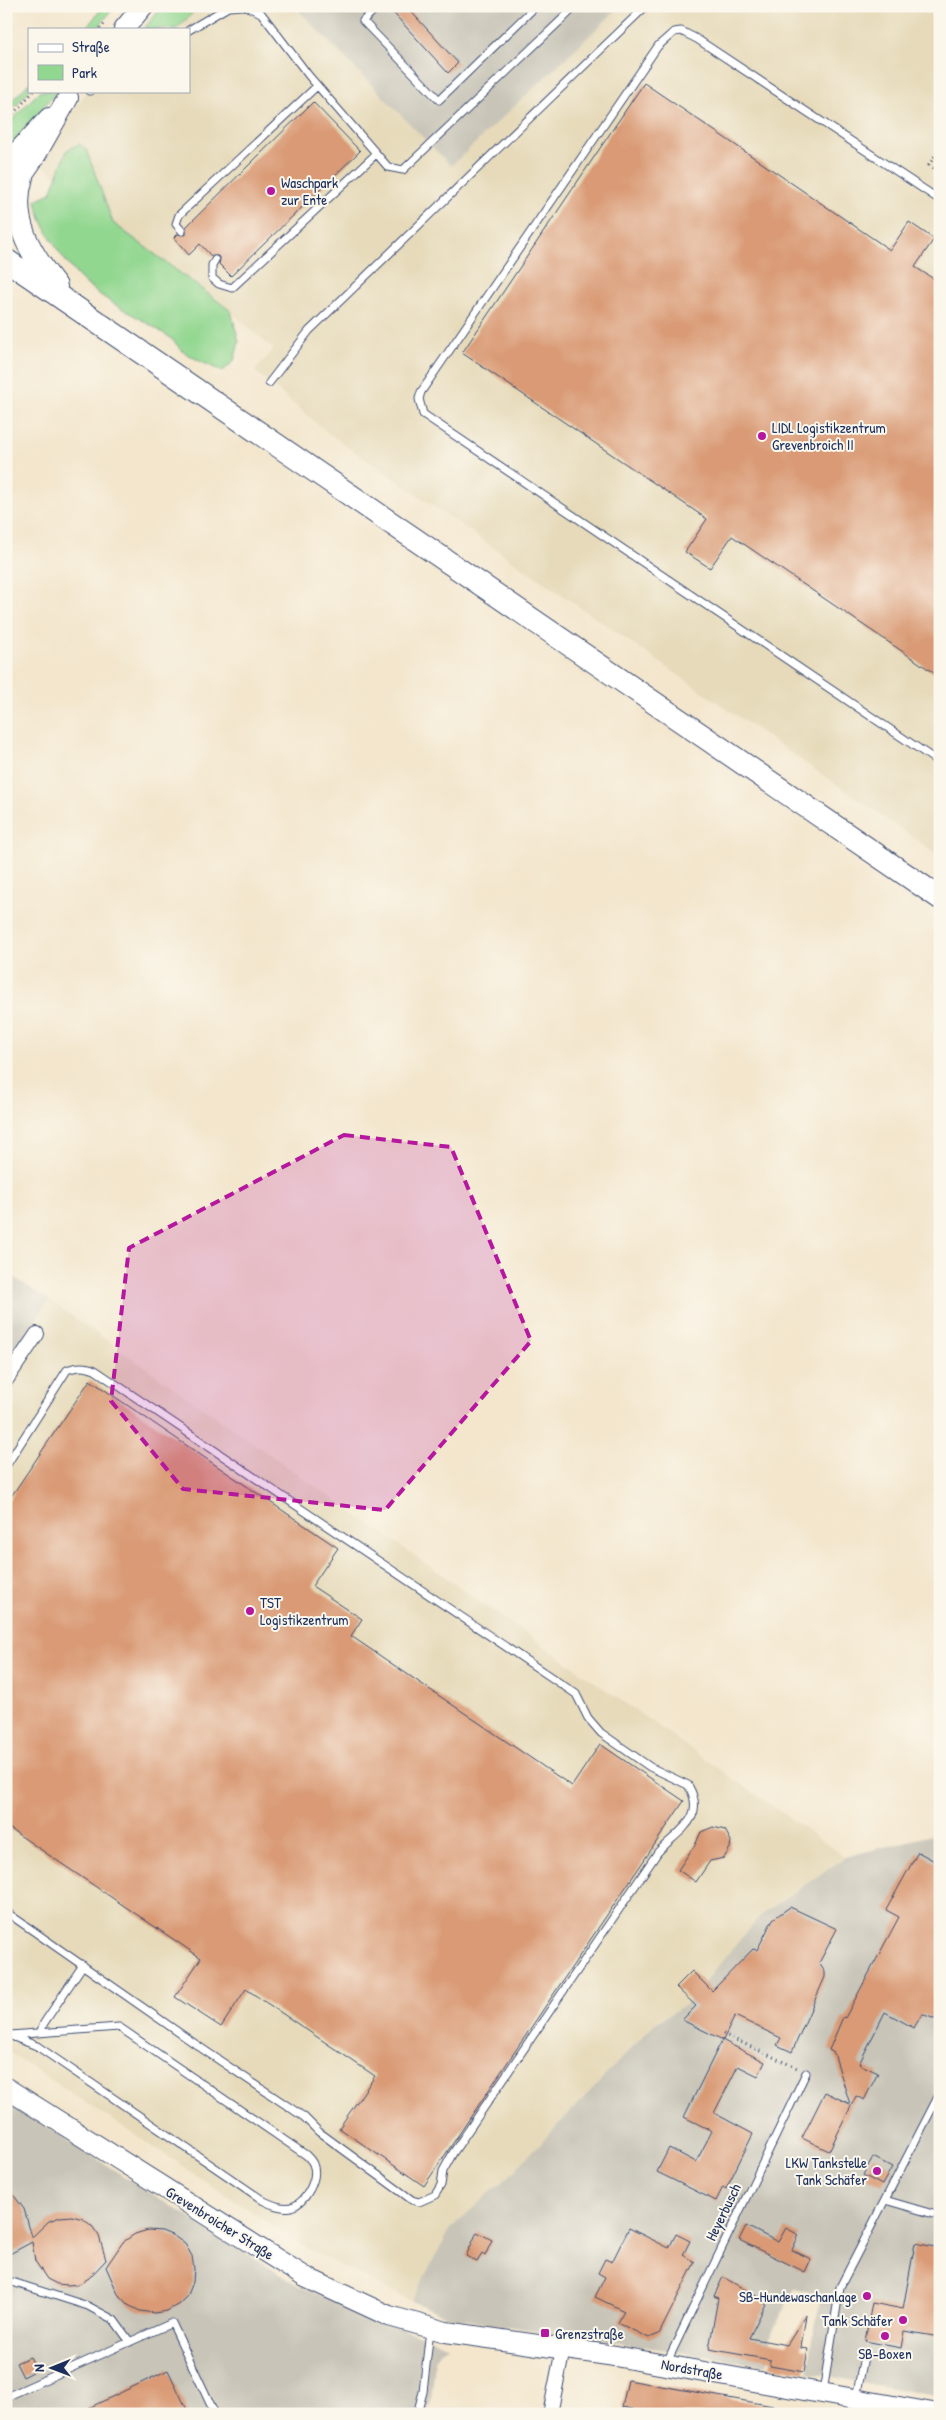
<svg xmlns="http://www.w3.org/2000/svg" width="946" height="2420" viewBox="0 0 946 2420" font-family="'Patrick Hand',sans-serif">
<rect width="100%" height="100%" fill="#fbf7ec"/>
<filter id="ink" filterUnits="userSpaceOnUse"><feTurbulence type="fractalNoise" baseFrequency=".02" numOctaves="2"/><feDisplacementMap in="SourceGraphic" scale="10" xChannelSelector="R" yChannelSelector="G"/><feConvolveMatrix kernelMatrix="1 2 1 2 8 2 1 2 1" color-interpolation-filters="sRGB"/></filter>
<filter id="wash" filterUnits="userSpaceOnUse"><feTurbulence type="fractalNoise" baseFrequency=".0096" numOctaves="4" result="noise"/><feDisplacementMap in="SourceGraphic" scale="20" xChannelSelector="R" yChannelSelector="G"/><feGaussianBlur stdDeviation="1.12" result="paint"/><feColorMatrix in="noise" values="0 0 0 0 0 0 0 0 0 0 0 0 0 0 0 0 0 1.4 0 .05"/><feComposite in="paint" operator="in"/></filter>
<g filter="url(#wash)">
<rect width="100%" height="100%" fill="#f3e6cd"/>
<!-- built -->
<path fill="#e6daba" d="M 159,6 L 294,6 L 451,166 L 621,6 L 940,6 L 940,856 L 328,433 L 255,371 L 274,349 L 211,295 L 113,223 L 42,165 L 73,112 L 87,91 L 189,91 L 189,29 L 140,29 Z
M 49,1300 L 845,1857 L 760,1916 L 686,2004 L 655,2022 L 513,2172 L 451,2228 L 411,2301 L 315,2253 L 6,2050 L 6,1364 Z"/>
<!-- industrial -->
<path fill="#c8c4b8" d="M 294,6 L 621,6 L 451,166 Z
M 6,1272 L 49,1300 L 6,1364 Z
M 940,1833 L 940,2397 L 807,2372 L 821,2295 L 795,2289 L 772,2332 L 766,2365 L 452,2318 L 411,2301 L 451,2228 L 513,2172 L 655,2023 L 686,2004 L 760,1916 L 845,1857 Z
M 6,2102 L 302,2288 L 449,2346 L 441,2351 L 435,2361 L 431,2403 L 426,2414 L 6,2414 Z"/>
<!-- green -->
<path fill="#92d790" stroke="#568377" d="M 104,6 L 115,6 L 97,29 L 85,29 Z
M 163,6 L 199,6 L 177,29 L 144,29 Z
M 29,83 L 29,91 L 6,116 L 6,107 Z
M 40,91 L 57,91 L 6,150 L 6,126 Z
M 79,144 L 86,149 L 113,223 L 231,311 L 239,342 L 234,361 L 223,371 C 215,369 189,356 183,351 C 178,347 175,341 169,337 C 144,319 109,304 86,284 C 66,266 39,225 36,200 L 51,193 L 67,150 Z"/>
<g id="blocks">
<!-- building -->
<path fill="#d99a75" d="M 387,6 L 406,6 L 458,63 L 448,73 Z
M 644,83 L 890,250 L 909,222 L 934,239 L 915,267 L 940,283 L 940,677 L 732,536 L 710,568 L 685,552 L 707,519 L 462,353 Z
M 313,102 L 360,151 L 231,276 L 219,264 L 220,260 L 218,256 L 211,256 L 200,244 L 189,255 L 174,238 L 178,234 L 186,235 L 186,227 Z
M 90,1380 L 338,1548 L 312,1586 L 362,1619 L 351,1636 L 572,1786 L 600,1744 L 684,1801 L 424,2186 L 339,2128 L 375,2076 L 246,1989 L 221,2027 L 175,1997 L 201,1958 L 6,1826 L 6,1504 Z
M 713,1827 L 725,1830 L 731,1841 L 730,1848 L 724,1858 L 710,1861 L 696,1882 L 678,1870 L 696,1843 L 701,1832 Z
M 918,1852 L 940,1864 L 940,2021 L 922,2014 L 914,2028 L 885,2012 L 859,2064 L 878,2073 L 864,2100 L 856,2096 L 829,2151 L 802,2138 L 825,2092 L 850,2104 L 834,2053 L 829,2050 L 843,2017 L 845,2018 L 899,1917 L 886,1910 Z
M 790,1907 L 837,1929 L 819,1963 L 825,1972 L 825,1977 L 792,2052 L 777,2045 L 781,2038 L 735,2016 L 723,2040 L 682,2020 L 696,2006 L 676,1987 L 692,1971 L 712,1991 L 753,1949 L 757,1950 L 773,1919 Z
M 722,2040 L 765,2062 L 758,2076 L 738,2066 L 714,2113 L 753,2134 L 726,2189 L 723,2187 L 716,2201 L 657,2172 L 669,2148 L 696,2162 L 712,2131 L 684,2117 Z
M 873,2157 L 892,2167 L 882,2185 L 863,2175 Z
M 6,2185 L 24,2209 L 32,2237 L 49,2221 L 60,2217 L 72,2216 L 83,2219 L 92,2226 L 99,2236 L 106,2260 L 89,2278 L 79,2284 L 68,2285 L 57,2284 L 47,2279 L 35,2261 L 32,2242 L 6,2256 Z
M 746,2226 L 778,2242 L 786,2228 L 799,2235 L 792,2250 L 811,2259 L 805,2272 L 739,2240 Z
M 629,2228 L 669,2248 L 676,2234 L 690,2241 L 683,2255 L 695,2262 L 659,2334 L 649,2338 L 618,2323 L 624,2311 L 595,2297 L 605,2277 L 598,2273 L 605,2259 L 612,2262 Z
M 148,2230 L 162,2231 L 174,2236 L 185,2244 L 192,2256 L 194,2269 L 193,2282 L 188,2295 L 179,2304 L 167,2311 L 154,2313 L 140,2311 L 128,2305 L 118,2294 L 106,2267 L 123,2242 L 135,2234 Z
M 477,2232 L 492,2240 L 485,2256 L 482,2254 L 477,2262 L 466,2256 Z
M 915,2243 L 940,2248 L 940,2337 L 904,2331 L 901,2348 L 865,2341 L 872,2303 L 903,2309 Z
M 723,2277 L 767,2302 L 749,2338 L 787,2345 L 806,2315 L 801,2348 L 808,2349 L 804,2372 L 770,2366 L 771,2360 L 709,2349 L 718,2298 L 714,2296 Z
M 30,2357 L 37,2370 L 23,2377 L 16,2363 Z
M 168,2370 L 189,2414 L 76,2414 Z
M 628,2380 L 773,2406 L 773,2414 L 632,2414 L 633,2409 L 622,2407 Z"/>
</g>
</g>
<g filter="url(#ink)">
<use href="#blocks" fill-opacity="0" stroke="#3b4a6f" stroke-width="1"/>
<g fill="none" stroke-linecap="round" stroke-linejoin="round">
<!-- lane casing -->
<g stroke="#3b4a6f" stroke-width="9">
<path id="lane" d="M 245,6 L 261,13 L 309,76 L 388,167 L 403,170 L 576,6
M 378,6 L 363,21 L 439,100 L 536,6
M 189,30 L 228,7 L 243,6
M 89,91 L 90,91
M 940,200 L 697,39 L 681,31 L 674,32 L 658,46 L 421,392 L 419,399 L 423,414 L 940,763
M 182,231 L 176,224 L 179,215 L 317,86
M 215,260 L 212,265 L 212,278 L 219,284 L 232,288 L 376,154
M 269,383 L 309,331 L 646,6
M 6,1466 L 67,1370 C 78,1366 85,1366 95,1370 L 576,1694 L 588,1718 L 601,1733 L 650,1767 L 688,1785 C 708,1818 678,1831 658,1852 L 453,2153 L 443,2171 L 441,2185 L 435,2195 L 419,2202 L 412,2200 L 319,2132 L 304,2117 L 204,2050 L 6,1912
M 40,2033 L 44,2023 L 83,1965
M 6,2034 L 37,2046 L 264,2201 C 273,2205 282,2209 291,2207 C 306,2203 319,2178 313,2164 C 312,2161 308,2157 306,2155 L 119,2027 L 10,2035
M 885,2200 L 940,2216
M 6,2280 L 88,2306 L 114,2320 L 130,2342
M 666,2364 L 806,2073
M 823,2392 L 840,2287 L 940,2093
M 6,2397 L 172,2323 L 215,2414
M 856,2398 L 864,2357
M 417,2414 L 423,2392 L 430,2330"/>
</g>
<!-- street casing -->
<g stroke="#3b4a6f" stroke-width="16">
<path id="street" d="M 6,1380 L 37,1334
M 550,2414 L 563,2349"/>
</g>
<!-- secondary casing -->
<g stroke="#3b4a6f" stroke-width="22">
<path id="secondary" d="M 124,29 L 143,6
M 6,164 L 49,118
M 6,198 L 34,158 L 68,98
M 6,2088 L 305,2277 L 389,2316 L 446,2332 L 615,2356 L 938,2414"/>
</g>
<!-- primary casing -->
<g stroke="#3b4a6f" stroke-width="24">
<path id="primary" d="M 22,177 C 9,220 30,253 56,286
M 6,260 L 940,898"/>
</g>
<!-- path -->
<path stroke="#3b4a6f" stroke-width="3" stroke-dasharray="1 4" stroke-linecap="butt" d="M 100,29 L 106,22
M 6,121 L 34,91
M 937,121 L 940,127
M 940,148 L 929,165 L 940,173
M 723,2034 L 797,2068"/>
<!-- lane -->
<use href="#lane" stroke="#fff" stroke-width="7"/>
<!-- street -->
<use href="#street" stroke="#fff" stroke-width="14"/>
<!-- secondary -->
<use href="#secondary" stroke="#fff" stroke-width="20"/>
<!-- primary -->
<use href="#primary" stroke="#fff" stroke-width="22"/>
</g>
</g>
<!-- marked area -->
<path fill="#b5179e" fill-opacity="0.2" stroke="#b5179e" stroke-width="4" stroke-dasharray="10 6" stroke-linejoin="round" d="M 344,1135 L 451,1147 L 531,1341 L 385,1510 L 183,1489 L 111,1401 L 129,1248 Z"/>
<!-- markers -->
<g fill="#b5179e" stroke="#fbf7ec" stroke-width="2">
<circle cx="271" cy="191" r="5"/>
<circle cx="762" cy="436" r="5"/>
<circle cx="250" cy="1611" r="5"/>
<circle cx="877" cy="2171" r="5"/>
<circle cx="867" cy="2296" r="5"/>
<circle cx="903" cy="2320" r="5"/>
<rect x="540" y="2328" width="10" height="10" rx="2.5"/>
<circle cx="885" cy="2336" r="5"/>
</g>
<g text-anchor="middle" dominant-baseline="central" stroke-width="4" stroke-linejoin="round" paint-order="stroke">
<!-- poi labels -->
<g font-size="15" fill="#1b2f5e" stroke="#fbf7ec" text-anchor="start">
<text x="281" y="182">Waschpark<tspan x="281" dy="17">zur Ente</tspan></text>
<text x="772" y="427">LIDL Logistikzentrum<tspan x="772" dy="17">Grevenbroich II</tspan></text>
<text x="260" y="1602">TST<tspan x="260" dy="17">Logistikzentrum</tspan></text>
<text x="867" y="2162" text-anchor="end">LKW Tankstelle<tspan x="867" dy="17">Tank Schäfer</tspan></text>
<text x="857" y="2296" text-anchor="end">SB-Hundewaschanlage</text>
<text x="893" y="2320" text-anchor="end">Tank Schäfer</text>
<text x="555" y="2333">Grenzstraße</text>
<text x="885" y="2353" text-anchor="middle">SB-Boxen</text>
</g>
<!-- street labels -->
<g font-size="15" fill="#1b2f5e" stroke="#fbf7ec">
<text transform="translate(723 2212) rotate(-64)">Heyerbusch</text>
<text transform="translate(220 2223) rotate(32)">Grevenbroicher Straße</text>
<text transform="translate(692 2369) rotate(10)">Nordstraße</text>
</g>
</g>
<!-- margin -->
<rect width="946" height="2420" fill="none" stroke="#fbf7ec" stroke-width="25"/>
<!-- legend -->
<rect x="28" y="28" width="162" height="65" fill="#fbf7ec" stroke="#a1a7b3"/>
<rect x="38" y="44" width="25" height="8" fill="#ffffff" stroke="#a1a7b3"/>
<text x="72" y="52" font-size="15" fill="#1b2f5e">Straße</text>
<rect x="38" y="65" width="25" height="15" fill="#92d790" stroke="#a1a7b3"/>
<text x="72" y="78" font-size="15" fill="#1b2f5e">Park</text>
<!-- north arrow -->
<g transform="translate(52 2368) rotate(269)" stroke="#fbf7ec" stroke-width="4" paint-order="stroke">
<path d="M0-4L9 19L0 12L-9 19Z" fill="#1b2f5e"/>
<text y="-8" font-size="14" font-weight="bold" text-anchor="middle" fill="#1b2f5e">N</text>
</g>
</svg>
